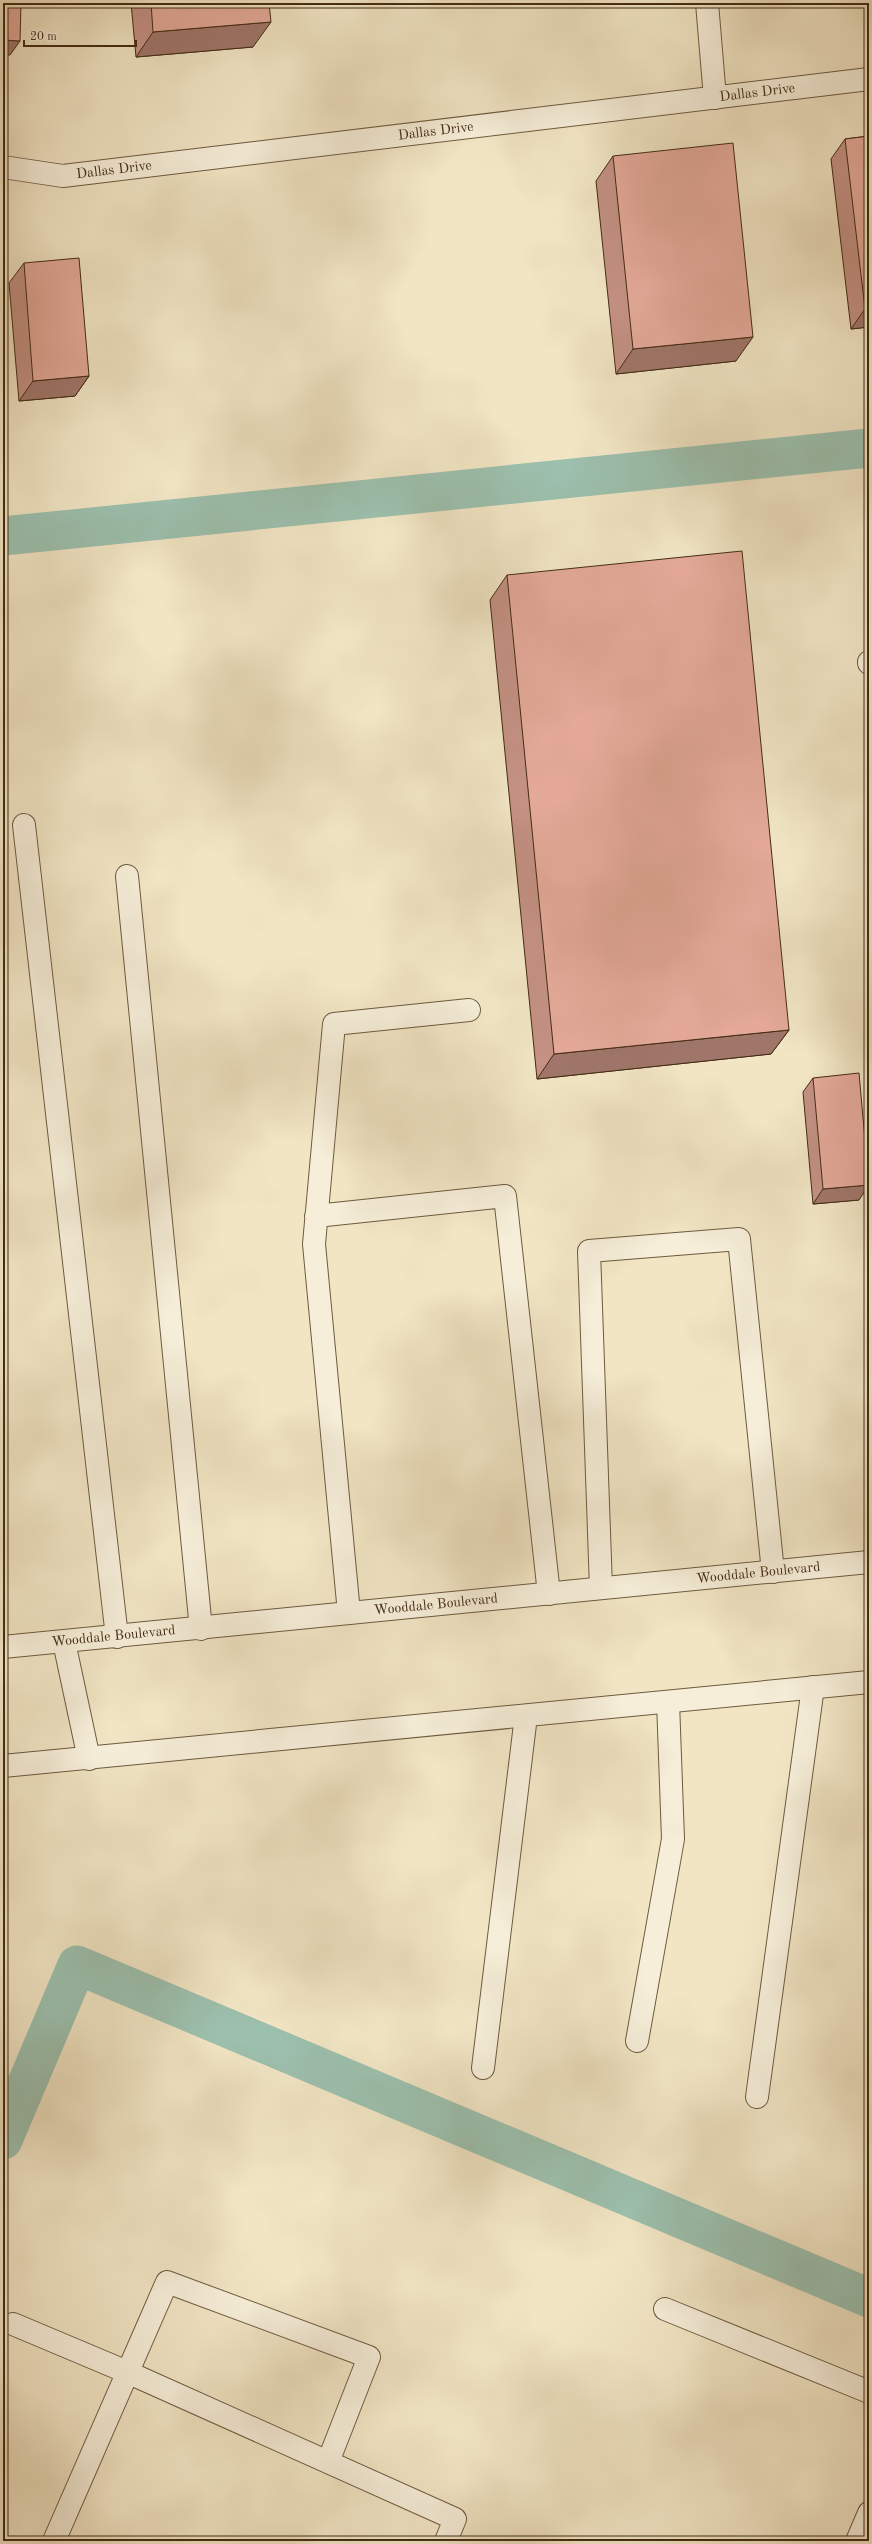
<svg xmlns="http://www.w3.org/2000/svg" width="872" height="2544" viewBox="0 0 872 2544" font-family="'Old Standard TT',serif">
<rect width="100%" height="100%" fill="#f1e5c4"/>
<filter id="stains"><feTurbulence type="fractalNoise" baseFrequency=".005" numOctaves="4"/><feColorMatrix values="0 0 0 0 .2 0 0 0 0 .09 0 0 0 0 .02 0 0 0 .5 -.17"/></filter>
<radialGradient id="worn" r=".72"><stop offset=".6" stop-color="#630" stop-opacity="0"/><stop offset="1" stop-color="#630" stop-opacity=".3"/></radialGradient>
<g fill="none" stroke-linecap="round" stroke-linejoin="round">
<!-- canal -->
<path stroke="#9cc0ae" stroke-width="39" d="M 3,536 L 869,448
M 3,2140 L 77,1965 L 869,2298"/>
<!-- service casing -->
<g stroke="#6e5a3f" stroke-width="24">
<path id="service" d="M 707,3 L 715,98
M 869,662 L 869,663
M 24,825 L 117,1637
M 127,876 L 201,1629
M 316,1216 L 505,1196 L 549,1594
M 601,1588 L 589,1251 L 739,1239 L 773,1572
M 349,1613 L 314,1244 L 334,1024 L 469,1010
M 637,2041 L 673,1839 L 668,1702
M 483,2068 L 526,1716
M 757,2097 L 813,1687
M 13,2324 L 127,2372 L 455,2519 L 446,2541
M 54,2541 L 167,2282 L 369,2357 L 328,2462"/>
</g>
<!-- minor casing -->
<g stroke="#6e5a3f" stroke-width="24">
<g id="minor">
<path id="s1" d="M 3,167 L 63,176 L 869,79"/>
<path d="M 64,1642 L 89,1759"/>
<path d="M 665,2309 L 869,2392"/>
<path d="M 857,2541 L 869,2513"/>
</g>
</g>
<!-- tertiary casing -->
<g stroke="#6e5a3f" stroke-width="24">
<g id="tertiary">
<path id="s2" d="M 3,1647 L 869,1562"/>
<path d="M 3,1766 L 869,1682"/>
</g>
</g>
<!-- service -->
<use href="#service" stroke="#f6eed9" stroke-width="22"/>
<!-- minor -->
<use href="#minor" stroke="#f6eed9" stroke-width="22"/>
<!-- tertiary -->
<use href="#tertiary" stroke="#f6eed9" stroke-width="22"/>
</g>
<!-- wall -->
<path fill="#c49184" stroke="#432c13" d="M 131,3 L 269,3 L 253,47 L 136,57 Z
M 869,136 L 869,327 L 851,329 L 831,159 L 845,139 Z
M 613,156 L 736,361 L 616,374 L 596,181 Z
M 24,263 L 89,376 L 75,396 L 19,401 L 9,283 Z
M 507,575 L 789,1030 L 771,1054 L 537,1079 L 490,600 Z
M 813,1078 L 859,1200 L 813,1204 L 803,1092 Z"/>
<!-- shaded-wall -->
<path fill="#a0766b" stroke="#432c13" d="M 271,22 L 253,47 L 136,57 L 153,32 Z
M 3,40 L 20,41 L 10,55 L 3,55 Z
M 869,308 L 869,327 L 851,329 L 865,309 Z
M 753,337 L 736,361 L 616,374 L 633,349 Z
M 89,376 L 75,396 L 19,401 L 33,381 Z
M 789,1030 L 771,1054 L 537,1079 L 554,1054 Z
M 869,1185 L 859,1200 L 813,1204 L 823,1189 Z"/>
<!-- building -->
<path fill="#e4a999" stroke="#432c13" d="M 3,3 L 21,3 L 20,41 L 3,40 Z
M 151,3 L 269,3 L 271,22 L 153,32 Z
M 869,136 L 869,308 L 865,309 L 845,139 Z
M 733,143 L 753,337 L 633,349 L 613,156 Z
M 79,258 L 89,376 L 33,381 L 24,263 Z
M 742,551 L 789,1030 L 554,1054 L 507,575 Z
M 859,1073 L 869,1185 L 823,1189 L 813,1078 Z"/>
<g text-anchor="middle" dominant-baseline="central" stroke-width="4" stroke-linejoin="round" paint-order="stroke">
<!-- street labels -->
<g font-size="14" fill="#432c13" stroke="#f6eed9">
<text stroke="none"><textPath href="#s1" startOffset="760">Dallas Drive</textPath></text>
<text stroke="none"><textPath href="#s1" startOffset="436">Dallas Drive</textPath></text>
<text stroke="none"><textPath href="#s1" startOffset="112">Dallas Drive</textPath></text>
<text stroke="none"><textPath href="#s2" startOffset="759">Wooddale Boulevard</textPath></text>
<text stroke="none"><textPath href="#s2" startOffset="435">Wooddale Boulevard</textPath></text>
<text stroke="none"><textPath href="#s2" startOffset="111">Wooddale Boulevard</textPath></text>
</g>
</g>
<!-- margin -->
<rect width="872" height="2544" fill="none" stroke="#f1e5c4" stroke-width="16"/>
<rect x="4" y="4" width="864" height="2536" fill="none" stroke="#432c13" stroke-width="2"/>
<rect x="8" y="8" width="856" height="2528" fill="none" stroke="#432c13"/>
<!-- scale -->
<path d="M24 40v6h112v-6" fill="none" stroke="#432c13" stroke-width="2"/>
<text x="30" y="40" font-size="12" fill="#432c13" stroke="#f6eed9" stroke-width="3" paint-order="stroke">20 m</text>
<rect width="100%" height="100%" filter="url(#stains)"/>
<rect width="100%" height="100%" fill="url(#worn)"/>
</svg>
